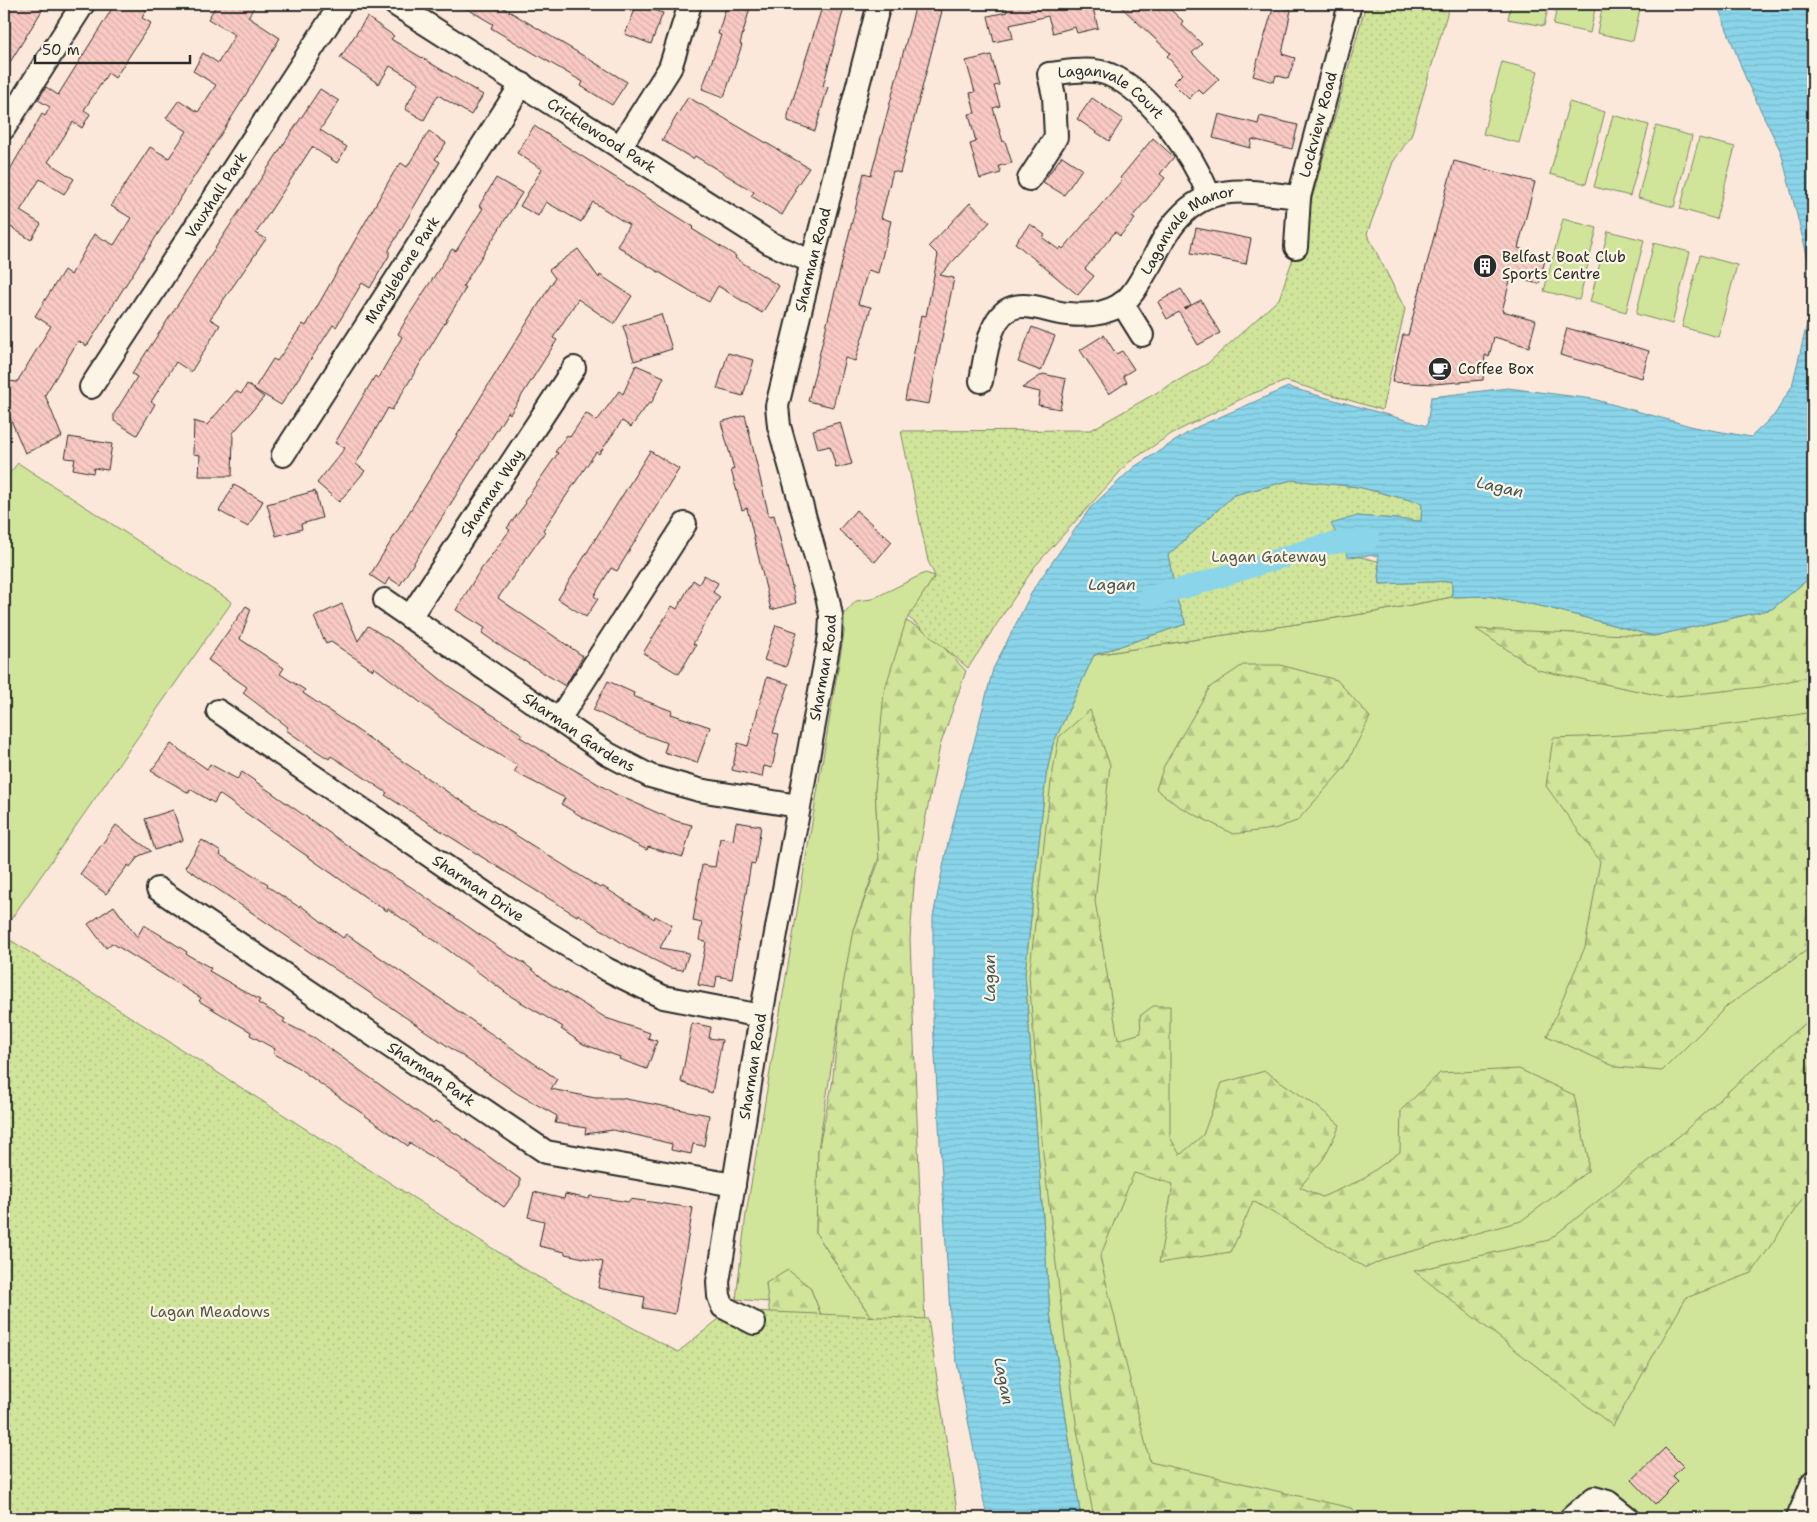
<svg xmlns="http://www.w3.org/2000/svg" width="1817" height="1522" viewBox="0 0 1817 1522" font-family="'Shantell Sans',sans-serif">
<defs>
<pattern id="forest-firs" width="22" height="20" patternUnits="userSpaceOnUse" patternTransform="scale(1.25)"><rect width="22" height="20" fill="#d0e59a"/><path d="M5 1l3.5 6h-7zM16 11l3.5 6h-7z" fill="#b3c585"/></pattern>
<pattern id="park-dots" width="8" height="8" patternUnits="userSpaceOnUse" patternTransform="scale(1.25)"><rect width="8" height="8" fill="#d0e59a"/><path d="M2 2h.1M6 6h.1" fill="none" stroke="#b3c585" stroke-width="1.8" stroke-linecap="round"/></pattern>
<pattern id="water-rules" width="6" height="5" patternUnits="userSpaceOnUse" patternTransform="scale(1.25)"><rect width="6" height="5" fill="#8ad5ea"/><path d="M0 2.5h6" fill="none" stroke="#77b7c9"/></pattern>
<pattern id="building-back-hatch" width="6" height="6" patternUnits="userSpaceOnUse" patternTransform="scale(1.25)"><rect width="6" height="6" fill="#facac4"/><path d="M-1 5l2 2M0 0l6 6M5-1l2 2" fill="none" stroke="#d6aea9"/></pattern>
</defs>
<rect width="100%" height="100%" fill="#fbe8db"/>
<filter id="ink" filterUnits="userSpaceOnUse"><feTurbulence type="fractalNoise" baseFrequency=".02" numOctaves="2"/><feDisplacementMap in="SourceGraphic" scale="10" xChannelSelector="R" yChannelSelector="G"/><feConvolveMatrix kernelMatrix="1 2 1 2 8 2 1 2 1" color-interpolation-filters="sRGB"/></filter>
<g filter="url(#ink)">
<!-- green -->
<path fill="#d0e59a" stroke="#7e8862" d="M 1511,4 L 1549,4 L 1544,26 L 1508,19 Z
M 1558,4 L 1596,4 L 1590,33 L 1553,25 Z
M 1603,4 L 1641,4 L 1633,41 L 1597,33 Z
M 1502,62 L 1538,71 L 1519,143 L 1483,134 Z
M 1569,102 L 1605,112 L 1586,184 L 1550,174 Z
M 1613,115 L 1649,125 L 1630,196 L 1594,187 Z
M 1656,126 L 1692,136 L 1674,207 L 1638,198 Z
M 1699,138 L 1735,147 L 1716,219 L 1680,209 Z
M 1563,219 L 1597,228 L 1579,300 L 1544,291 Z
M 1608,231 L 1644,240 L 1626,312 L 1590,302 Z
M 1654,243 L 1690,252 L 1672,324 L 1636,314 Z
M 1700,255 L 1737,265 L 1718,337 L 1682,327 Z
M 18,463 L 232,602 L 4,929 L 4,480 Z
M 925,573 L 935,576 L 906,621 L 875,790 L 879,857 L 853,930 L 818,1150 L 816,1233 L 878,1328 L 835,1350 L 810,1287 L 766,1283 L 769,1302 L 736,1299 L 746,1214 L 844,633 L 844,614 L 856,601 L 872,599 Z
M 1488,596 L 1545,607 L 1654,636 L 1772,609 L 1813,604 L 1813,1518 L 1081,1518 L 1050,1313 L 1025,974 L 1046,776 L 1053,744 L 1094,655 L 1375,612 L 1452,597 Z"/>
<!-- forest -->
<path fill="url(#forest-firs)" stroke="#7e8862" d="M 1813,575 L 1813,676 L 1761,687 L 1667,697 L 1538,670 L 1476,629 L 1654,636 L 1772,609 Z
M 906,621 L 931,634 L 966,671 L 940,746 L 915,871 L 910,939 L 928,1402 L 623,1518 L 774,1351 L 766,1283 L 788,1270 L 810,1287 L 835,1350 L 878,1328 L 816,1233 L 818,1150 L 832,1085 L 843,985 L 853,930 L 879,861 L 875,790 L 884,692 Z
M 1243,665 L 1280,665 L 1337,680 L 1370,717 L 1345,767 L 1297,821 L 1274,829 L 1233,834 L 1178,806 L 1156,789 L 1164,766 L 1210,687 Z
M 1090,710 L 1110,765 L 1095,901 L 1118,1040 L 1141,1033 L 1140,1016 L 1153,1006 L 1170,1006 L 1170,1137 L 1180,1155 L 1203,1135 L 1222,1083 L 1265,1071 L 1318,1107 L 1340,1125 L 1324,1158 L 1300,1187 L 1322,1197 L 1361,1180 L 1400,1152 L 1401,1110 L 1440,1073 L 1519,1069 L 1574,1095 L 1588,1157 L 1588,1171 L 1521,1221 L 1387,1258 L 1366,1268 L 1253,1201 L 1231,1252 L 1159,1263 L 1173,1184 L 1134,1173 L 1100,1257 L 1150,1462 L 1351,1508 L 1362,1518 L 1094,1518 L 1077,1430 L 1060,1298 L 1043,1153 L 1029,977 L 1051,782 L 1059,737 Z
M 1813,712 L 1813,946 L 1728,1005 L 1662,1071 L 1616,1067 L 1547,1036 L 1585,947 L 1600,861 L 1546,786 L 1553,738 C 1640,736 1727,727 1813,712 Z
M 1813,1018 L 1813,1183 L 1752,1273 L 1686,1298 L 1613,1426 L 1414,1271 L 1549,1240 L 1679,1136 L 1794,1032 Z"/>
<!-- park -->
<path fill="url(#park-dots)" stroke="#7e8862" d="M 1366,4 L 1450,4 L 1411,136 L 1393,162 L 1367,234 L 1405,309 L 1382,410 L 1286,381 L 1249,395 L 1171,434 L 1128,463 L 1035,566 L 968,668 L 908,617 L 935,576 L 928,561 L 901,431 L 1091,430 L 1207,364 L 1279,299 L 1306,220 Z
M 1292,480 L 1358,487 L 1422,503 L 1421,521 L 1357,516 L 1351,555 L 1378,561 L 1380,584 L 1452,581 L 1452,597 L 1375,612 L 1094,655 L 1186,624 L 1177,600 L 1168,555 L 1234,495 Z
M 4,936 L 531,1273 L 678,1352 L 730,1310 L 928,1319 L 958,1518 L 4,1518 Z"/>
<!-- water -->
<path fill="url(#water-rules)" stroke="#64919e" d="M 1717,4 L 1813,4 L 1813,575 L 1772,609 L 1654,636 L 1545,607 L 1488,596 L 1452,597 L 1452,581 L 1380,584 L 1378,555 L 1348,557 L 1331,524 L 1357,516 L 1421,521 L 1422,503 L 1358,487 L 1292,480 L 1234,495 L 1168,555 L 1177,600 L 1186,624 L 1094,655 L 1053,744 L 1046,776 L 1025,974 L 1050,1313 L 1081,1518 L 987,1518 L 951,1332 L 933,1020 L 933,917 L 947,847 L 993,669 L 1034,588 L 1090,508 L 1134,467 L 1197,427 L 1288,387 L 1427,426 L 1431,397 L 1508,388 L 1593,399 L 1694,427 L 1751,437 L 1775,414 L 1792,386 L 1807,324 L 1809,263 L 1781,152 L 1748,84 Z"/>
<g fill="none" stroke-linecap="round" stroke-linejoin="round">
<!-- canal -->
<path stroke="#8ad5ea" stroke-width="21" d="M 1148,597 L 1195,585 L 1322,545 L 1369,539"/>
</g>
<!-- building -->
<path fill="url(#building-back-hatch)" stroke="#2b2b2b" d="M 4,4 L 46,4 L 4,72 Z
M 115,4 L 150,4 L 142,18 L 151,23 L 115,78 L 108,73 L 84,110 L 90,114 L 82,128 L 73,122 L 48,162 L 74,179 L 64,194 L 40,179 L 20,211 L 41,224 L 31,240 L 11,227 L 4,238 L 4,180 L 42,114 L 45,116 L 50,107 L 38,100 L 46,87 L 58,95 Z
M 217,4 L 256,4 L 248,17 L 280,38 L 242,101 L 87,346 L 78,341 L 45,395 L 62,437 L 25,453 L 5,406 L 9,381 L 17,382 L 51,326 L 35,316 L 64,270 L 71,275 L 94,234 L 114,245 L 131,218 L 111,206 L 150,147 L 169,158 L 187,131 L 166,118 L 179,100 L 198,112 L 216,85 L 193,71 L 203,53 L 218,63 L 235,35 L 208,19 Z
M 459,4 L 497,4 L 627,82 L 612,105 L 581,86 L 583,82 L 491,28 L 493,24 Z
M 727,4 L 751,4 L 740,44 L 742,45 L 724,97 L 702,89 L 721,35 L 718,34 Z
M 823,4 L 845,4 L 823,86 L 828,87 L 815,131 L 788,121 L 788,115 Z
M 916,4 L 942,11 L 900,173 L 893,171 L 881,218 L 891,221 L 878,273 L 868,270 L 858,304 L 871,307 L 864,332 L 855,361 L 845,358 L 833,407 L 808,401 L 864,173 L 871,175 Z
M 1005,4 L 1092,4 L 1098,28 L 1077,33 L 1075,27 L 1053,33 L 1048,16 L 1010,25 L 1013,38 L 994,42 L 988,16 L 1007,12 Z
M 1118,4 L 1164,4 L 1183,21 L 1181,24 L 1202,44 L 1192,53 L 1219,79 L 1203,94 L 1198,89 L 1189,99 L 1173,83 L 1182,74 L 1167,56 L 1170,53 Z
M 637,5 L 663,13 L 651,44 L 625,34 Z
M 1274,5 L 1291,10 L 1282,54 L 1295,58 L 1288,79 L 1276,75 L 1274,82 L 1253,76 Z
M 367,17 L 394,36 L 391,39 L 483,95 L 471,115 L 438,95 L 424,120 L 405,109 L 419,83 L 390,66 L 379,84 L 340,58 Z
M 991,55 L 999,85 L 994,86 L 1000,106 L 993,108 L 1003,142 L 1005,141 L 1012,163 L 999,166 L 1001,173 L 980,179 L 970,144 L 976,142 L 969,114 L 975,113 L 970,93 L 975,92 L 966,61 Z
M 320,89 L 339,101 L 320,130 L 347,147 L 337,163 L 312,147 L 256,233 L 266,239 L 210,319 L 220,325 L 191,372 L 176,362 L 151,402 L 155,404 L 137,435 L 114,421 L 114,414 L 137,377 L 132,374 Z
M 688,97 L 809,168 L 794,190 L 796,191 L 782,215 L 751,196 L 754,192 L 695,156 L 693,159 L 662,140 Z
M 1092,98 L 1123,119 L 1109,141 L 1077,119 Z
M 1219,114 L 1258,124 L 1260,116 L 1298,125 L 1292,149 L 1252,139 L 1250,148 L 1213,138 Z
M 534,126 L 694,227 L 692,229 L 736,256 L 735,258 L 779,286 L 762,313 L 718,286 L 709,302 L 625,252 L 626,251 L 617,246 L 629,225 L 593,202 L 581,222 L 546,202 L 538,216 L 520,206 L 542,169 L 517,153 Z
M 429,131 L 446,143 L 435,159 L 440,162 L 389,250 L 389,256 L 370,288 L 362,283 L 336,327 L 333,325 L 281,405 L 254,389 L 273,359 L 277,361 L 303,324 L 306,326 L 394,172 L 401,163 L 407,167 Z
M 1153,138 L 1174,157 L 1160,174 L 1165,178 L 1132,217 L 1135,219 L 1120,236 L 1115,232 L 1085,269 L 1094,276 L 1078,295 L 1015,243 L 1030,224 L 1045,235 L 1043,238 L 1059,250 L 1061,247 L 1063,249 L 1122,180 L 1120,178 Z
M 1062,156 L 1082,169 L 1064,195 L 1043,182 Z
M 1454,161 L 1535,182 L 1518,248 L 1546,256 L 1539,284 L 1511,277 L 1502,311 L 1536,320 L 1529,347 L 1494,337 L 1489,357 L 1485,355 L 1483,380 L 1434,384 L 1392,382 L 1403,335 L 1408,335 Z
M 496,178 L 522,193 L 463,286 L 466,288 L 392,410 L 388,408 L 356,464 L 365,471 L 339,502 L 317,483 L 345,448 L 335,443 L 375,376 L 378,378 L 402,337 L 398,334 L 407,318 L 452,249 L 456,251 L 483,208 L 479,206 Z
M 970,203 L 990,222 L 940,275 L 954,278 L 929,404 L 905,400 L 921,315 L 926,316 L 938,255 L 929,246 Z
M 1196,228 L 1251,239 L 1246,264 L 1191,253 Z
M 578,249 L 599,278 L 600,275 L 632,296 L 614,324 L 578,299 L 553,338 L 557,340 L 510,414 L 508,412 L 400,585 L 389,578 L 385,585 L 370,575 L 555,278 L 549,270 Z
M 1181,289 L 1191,305 L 1184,309 L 1201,300 L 1220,333 L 1198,345 L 1179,312 L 1167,319 L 1158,302 Z
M 661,314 L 672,349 L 634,361 L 623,326 Z
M 1032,327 L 1055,336 L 1041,371 L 1018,362 Z
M 1567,328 L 1649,351 L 1642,378 L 1560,355 Z
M 1104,335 L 1116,354 L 1122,351 L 1134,369 L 1123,376 L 1127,382 L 1109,394 L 1080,350 Z
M 728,353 L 754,360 L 743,396 L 717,389 Z
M 636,365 L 664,377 L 651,404 L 649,403 L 631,427 L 622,421 L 599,454 L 596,452 L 543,530 L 545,532 L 498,598 L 583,656 L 565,686 L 503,648 L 482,633 L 485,628 L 456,610 L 479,572 L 510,530 L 507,528 L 526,503 L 524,502 L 558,453 L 555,452 L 567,435 L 570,437 L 586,413 L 597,421 L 619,391 L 623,394 Z
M 1043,374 L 1066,379 L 1060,409 L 1038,405 L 1040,392 L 1022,388 Z
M 247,384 L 264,397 L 233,433 L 232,476 L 199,476 L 200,455 L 193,454 L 194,421 L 207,425 L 236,391 L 241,394 Z
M 745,415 L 769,516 L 774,515 L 796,603 L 771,610 L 747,508 L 742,510 L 731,470 L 734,469 L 721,422 Z
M 840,422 L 852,464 L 836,468 L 830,446 L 818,449 L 813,430 Z
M 69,437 L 112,444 L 108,470 L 94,468 L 93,473 L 73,469 L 75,459 L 65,458 Z
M 650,451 L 679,469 L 617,571 L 611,568 L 594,596 L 598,599 L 586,617 L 558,599 Z
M 234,485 L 263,501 L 248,527 L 219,511 Z
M 315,491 L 322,518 L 301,524 L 302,529 L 276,536 L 267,504 Z
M 856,510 L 892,542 L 875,562 L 839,530 Z
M 704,575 L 718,583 L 713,592 L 720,597 L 693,644 L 696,645 L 679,674 L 643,653 L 672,606 L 677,609 L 693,580 L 699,584 Z
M 342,604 L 358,641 L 368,626 L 400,646 L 450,687 L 522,734 L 520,737 L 546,753 L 615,794 L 676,821 L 692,825 L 683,857 L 648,847 L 647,850 L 584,818 L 561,804 L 565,798 L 514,772 L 518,766 L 454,728 L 374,667 L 373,670 L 331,642 L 326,644 L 314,617 Z
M 246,606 L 251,609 L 240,639 L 284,668 L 280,674 L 305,690 L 303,693 L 452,795 L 600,888 L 602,886 L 654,919 L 655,916 L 672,925 L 660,948 L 689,953 L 683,970 L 670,968 L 628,947 L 578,914 L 577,916 L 485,859 L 385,795 L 387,793 L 359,774 L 331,756 L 329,759 L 312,748 L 286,730 L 288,727 L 243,693 L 247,687 L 208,660 Z
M 776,625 L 797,632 L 786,667 L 764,660 Z
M 767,677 L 789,684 L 773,733 L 779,734 L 772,768 L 764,766 L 762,777 L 732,770 L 738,743 L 748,746 Z
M 608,681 L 634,693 L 633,696 L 672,711 L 671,714 L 710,727 L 697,763 L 664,752 L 667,743 L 640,733 L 593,710 Z
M 171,744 L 207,769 L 210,764 L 237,779 L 242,772 L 381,869 L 411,887 L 506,953 L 524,963 L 549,983 L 606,1018 L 650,1033 L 648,1038 L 657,1041 L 647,1069 L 619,1059 L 620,1057 L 583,1044 L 561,1029 L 563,1027 L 512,997 L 440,944 L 388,909 L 387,911 L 368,899 L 219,794 L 214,803 L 190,789 L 189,793 L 151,771 Z
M 173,810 L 183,840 L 155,850 L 145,819 Z
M 736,822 L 761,826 L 755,864 L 751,863 L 732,979 L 717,976 L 715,988 L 698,985 L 706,942 L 699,940 L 702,923 L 693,921 L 702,865 L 715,867 L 720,838 L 733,840 Z
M 116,825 L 151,851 L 139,856 L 130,867 L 128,865 L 106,894 L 80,874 Z
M 202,840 L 221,852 L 220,855 L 268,884 L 267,886 L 299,907 L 300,905 L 343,938 L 346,934 L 557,1079 L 551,1089 L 595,1098 L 621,1098 L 709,1115 L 704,1146 L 693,1144 L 691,1154 L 671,1150 L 672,1144 L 640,1136 L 613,1130 L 585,1134 L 586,1128 L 555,1123 L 557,1116 L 518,1094 L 185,867 Z
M 114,906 L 137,937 L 144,925 L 164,937 L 187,952 L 186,954 L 211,968 L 209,971 L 260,1000 L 258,1003 L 285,1019 L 283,1022 L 315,1038 L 433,1123 L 435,1121 L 460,1136 L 520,1179 L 520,1185 L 504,1207 L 457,1173 L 410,1143 L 408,1146 L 294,1065 L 273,1053 L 275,1049 L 250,1035 L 251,1032 L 199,1001 L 201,998 L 112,943 L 106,948 L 88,924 Z
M 692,1023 L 711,1027 L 709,1038 L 722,1040 L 712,1093 L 681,1082 Z
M 534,1192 L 564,1199 L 565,1194 L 589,1199 L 590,1196 L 629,1202 L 630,1199 L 693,1208 L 675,1314 L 643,1308 L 645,1297 L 598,1288 L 603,1262 L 565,1254 L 565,1252 L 539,1246 L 544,1221 L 528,1217 Z
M 1665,1448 L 1683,1466 L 1673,1476 L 1678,1481 L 1655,1504 L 1632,1480 Z"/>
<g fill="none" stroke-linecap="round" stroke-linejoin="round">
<!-- minor casing -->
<g stroke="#2b2b2b" stroke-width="26">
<g id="minor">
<path id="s1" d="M 395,4 L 770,243 L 812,262"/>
<path d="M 4,128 L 83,4"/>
<path d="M 620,147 L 670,68 L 690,4"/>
<path id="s2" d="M 1029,179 L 1056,137 L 1054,96 L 1049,74 C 1068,72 1092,67 1110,75 C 1151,92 1193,156 1209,195"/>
<path id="s3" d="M 1296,247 L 1299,197 L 1350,4"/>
<path d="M 1122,303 L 1142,335"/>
<path id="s4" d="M 981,381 C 984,364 986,345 993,329 C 1009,290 1041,312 1068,314 C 1086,316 1105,314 1120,305 C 1134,296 1142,277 1151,263 C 1159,248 1167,230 1179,218 C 1213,180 1254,193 1299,197"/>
<path id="s5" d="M 91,387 L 341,4"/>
<path id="s6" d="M 283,455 L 522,84"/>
<path id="s7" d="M 385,600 L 608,754 L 650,776 L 699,790 L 798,806"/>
<path id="s8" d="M 410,617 L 574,368"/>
<path id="s9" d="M 218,711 L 508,909 L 606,969 L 663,997 L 761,1016"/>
<path d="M 559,719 L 685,524"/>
<path id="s10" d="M 158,889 L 546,1152 L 734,1185"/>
<path id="s11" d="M 754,1323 L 723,1307 L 719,1296 L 718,1282 L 761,1016 L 830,636 L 831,616 L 828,600 L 779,426 L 777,406 L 812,262 L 879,4"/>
<path d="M 1571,1518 L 1594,1498 L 1608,1502 L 1628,1518"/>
<path d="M 1798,1518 L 1813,1482"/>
</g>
</g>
<!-- minor -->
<use href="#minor" stroke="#fcf5e5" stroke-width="22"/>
</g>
</g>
<!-- icons -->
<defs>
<g id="building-disc" transform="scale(1.25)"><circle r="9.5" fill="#2b2b2b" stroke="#fcf5e5"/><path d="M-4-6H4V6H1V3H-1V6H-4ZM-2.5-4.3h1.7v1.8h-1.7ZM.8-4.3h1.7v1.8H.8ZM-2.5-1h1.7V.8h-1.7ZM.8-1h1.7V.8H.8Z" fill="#fff"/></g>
<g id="cafe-disc" transform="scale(1.25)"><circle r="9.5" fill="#2b2b2b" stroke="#fcf5e5"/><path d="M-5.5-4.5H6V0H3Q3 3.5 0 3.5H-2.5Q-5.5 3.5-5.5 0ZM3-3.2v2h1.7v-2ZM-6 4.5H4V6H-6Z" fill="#fff"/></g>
</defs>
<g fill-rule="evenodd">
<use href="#building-disc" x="1485" y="266"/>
<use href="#cafe-disc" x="1440" y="369"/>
</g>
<g text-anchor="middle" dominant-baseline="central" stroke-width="4.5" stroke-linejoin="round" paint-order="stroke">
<!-- street labels -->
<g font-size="15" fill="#2b2b2b" stroke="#fcf5e5">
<text stroke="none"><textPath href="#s2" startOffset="182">Laganvale Court</textPath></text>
<text stroke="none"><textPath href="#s3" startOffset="125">Lockview Road</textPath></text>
<text stroke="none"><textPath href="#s1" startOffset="245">Cricklewood Park</textPath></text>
<text stroke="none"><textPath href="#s5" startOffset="229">Vauxhall Park</textPath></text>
<text stroke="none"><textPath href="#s4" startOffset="298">Laganvale Manor</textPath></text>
<text stroke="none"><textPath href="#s11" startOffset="1104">Sharman Road</textPath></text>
<text stroke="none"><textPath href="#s6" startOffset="220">Marylebone Park</textPath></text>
<text stroke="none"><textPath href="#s8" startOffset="149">Sharman Way</textPath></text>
<text stroke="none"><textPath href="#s11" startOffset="684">Sharman Road</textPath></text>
<text stroke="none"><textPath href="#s7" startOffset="235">Sharman Gardens</textPath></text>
<text stroke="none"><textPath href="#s9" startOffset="315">Sharman Drive</textPath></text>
<text stroke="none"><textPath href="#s11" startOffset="279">Sharman Road</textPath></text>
<text stroke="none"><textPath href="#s10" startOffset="330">Sharman Park</textPath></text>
</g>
<!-- poi labels -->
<g font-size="15" fill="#2b2b2b" stroke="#fcf5e5" text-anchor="start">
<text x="1502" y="257">Belfast Boat Club<tspan x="1502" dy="17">Sports Centre</tspan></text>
<text x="1458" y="369">Coffee Box</text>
</g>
<!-- park labels -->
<g font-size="15" fill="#545a47" stroke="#fcf5e5">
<text x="1269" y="557">Lagan Gateway</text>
<text x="210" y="1312">Lagan Meadows</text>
</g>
<!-- water labels -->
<g font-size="16" font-style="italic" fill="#43565b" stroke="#fcf5e5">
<text transform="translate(1500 487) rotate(13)">Lagan</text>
<text x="1112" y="584">Lagan</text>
<text transform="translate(989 978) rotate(-90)">Lagan</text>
<text transform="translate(1004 1381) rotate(79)">Lagan</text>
</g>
</g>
<!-- margin -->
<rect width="1817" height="1522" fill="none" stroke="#fcf5e5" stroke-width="20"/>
<rect x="10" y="10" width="1797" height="1502" fill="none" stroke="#2b2b2b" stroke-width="2" filter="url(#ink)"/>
<!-- scale -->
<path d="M35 55v8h155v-8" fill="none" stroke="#2b2b2b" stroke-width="2.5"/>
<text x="42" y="55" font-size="15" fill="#2b2b2b" stroke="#fcf5e5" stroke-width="4" paint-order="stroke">50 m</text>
</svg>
